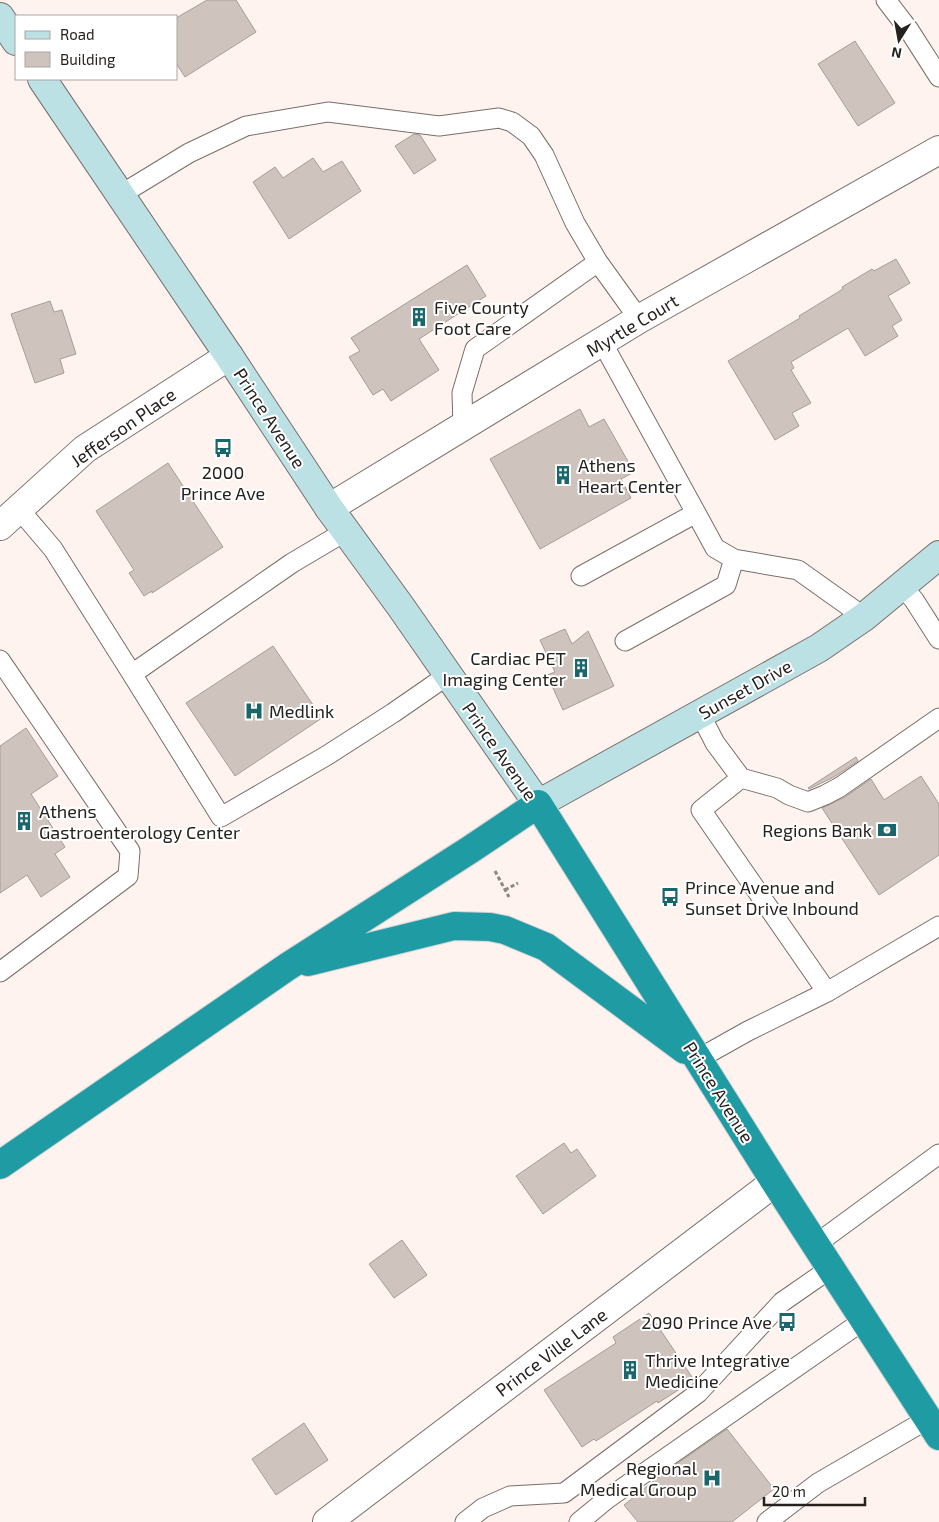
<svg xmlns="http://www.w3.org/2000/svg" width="939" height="1522" viewBox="0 0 939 1522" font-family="'Exo 2',sans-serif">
<rect width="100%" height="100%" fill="#fef3ef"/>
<!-- building -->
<path fill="#cfc3be" stroke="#a89c97" d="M 207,0 L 236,0 L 256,32 L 185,77 L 176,63 L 176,18 Z
M 855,41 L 895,103 L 858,126 L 818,64 Z
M 414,134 L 420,135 L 436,160 L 414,174 L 395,146 Z
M 313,158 L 323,172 L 342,161 L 361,191 L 289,239 L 253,182 L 275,167 L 283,178 Z
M 896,259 L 910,283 L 888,296 L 902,320 L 892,326 L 898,336 L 865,356 L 848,328 L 791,362 L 794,368 L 791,370 L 811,403 L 792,413 L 799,426 L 775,440 L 728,361 L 800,318 L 799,316 L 843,289 L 842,287 L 872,269 L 874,271 Z
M 467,265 L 486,296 L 419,339 L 439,370 L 391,401 L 383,389 L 373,395 L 349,357 L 360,351 L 351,338 Z
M 50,301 L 54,312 L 62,310 L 76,354 L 60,359 L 64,373 L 35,383 L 11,314 Z
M 580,409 L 589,427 L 604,419 L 634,472 L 621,479 L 631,498 L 540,549 L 490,459 Z
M 168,463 L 223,547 L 152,593 L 152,591 L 144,596 L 129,573 L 134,570 L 96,511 Z
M 565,629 L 572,644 L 588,631 L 614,686 L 563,710 L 547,675 L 555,672 L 540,640 Z
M 273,646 L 322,718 L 235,776 L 186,703 Z
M 26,728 L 58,776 L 31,794 L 65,847 L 55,854 L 70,877 L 41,897 L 27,875 L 0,893 L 0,746 Z
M 856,757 L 858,761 L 834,777 L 809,789 L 808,788 Z
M 921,776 L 939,804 L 939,855 L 879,895 L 822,808 L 845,797 L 871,779 L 884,800 Z
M 564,1143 L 571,1153 L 577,1149 L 596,1176 L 543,1214 L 516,1176 Z
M 402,1240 L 427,1275 L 394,1298 L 369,1264 Z
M 649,1313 L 694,1380 L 658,1403 L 657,1401 L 596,1441 L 594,1439 L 582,1447 L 544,1390 L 616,1343 L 613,1337 Z
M 304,1423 L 328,1460 L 276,1495 L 252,1459 Z
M 727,1429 L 774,1489 L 732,1522 L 638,1522 L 624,1505 L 662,1474 Z"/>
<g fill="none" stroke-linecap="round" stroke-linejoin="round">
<!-- lane casing -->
<g stroke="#796e6a" stroke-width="21">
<path id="lane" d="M 886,0 L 909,30 L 939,77
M 120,195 L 189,153 L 246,126 L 328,112 L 439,126 L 499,118 L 512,122 L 531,136 L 544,155 L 575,223 L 598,262 L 639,319
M 463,426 L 462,393 L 475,349 L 598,262
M 19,509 L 53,549 L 132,674 L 292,563 L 346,531
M 734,559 L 798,570 L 864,617
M 581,576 L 696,513 L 602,342
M 902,586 L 914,600 L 939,639
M 625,641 L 726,585 L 734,559 L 715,548 L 696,513
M 0,660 L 130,851 L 128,876 L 0,972
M 132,674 L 221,817 L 326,756 L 393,713 L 448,675
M 700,714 L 715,743 L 741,778 L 701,810 L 827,992
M 741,778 L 777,788 L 789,795 L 808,802 L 825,795 L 840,787 L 939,718
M 698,1059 L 748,1031 L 827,992 L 939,926
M 815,1245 L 939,1154
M 465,1522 L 483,1508 L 510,1496 L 564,1493 L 698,1393 L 782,1302 L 831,1268
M 579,1522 L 607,1499 L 864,1320
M 767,1522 L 818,1483 L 928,1419"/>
</g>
<!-- street casing -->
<g stroke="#796e6a" stroke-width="30">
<path id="street" d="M 329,508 L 639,319 L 939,150
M 0,526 L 85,449 L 229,356
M 327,1522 L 775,1182"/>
</g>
<!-- secondary casing -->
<g stroke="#796e6a" stroke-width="30">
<path id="secondary" d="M 0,17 L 16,41
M 42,79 L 229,356 L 329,508 L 401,607 L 538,804 L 819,648 L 864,617 L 939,555"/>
</g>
<!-- highway casing -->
<g stroke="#d3d3d2" stroke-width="30">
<path id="highway" d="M 308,962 L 454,926 L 490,927 L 505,930 L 546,947 L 685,1050
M 0,1165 L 287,967 L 471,849 L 538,804 L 775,1182 L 939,1436"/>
</g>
<!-- path -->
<path stroke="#8d8683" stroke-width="3" stroke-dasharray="4 2.5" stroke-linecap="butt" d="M 495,871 L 509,897
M 505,890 L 518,883"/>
<!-- lane -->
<use href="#lane" stroke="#fff" stroke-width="19"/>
<!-- street -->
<use href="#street" stroke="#fff" stroke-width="28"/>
<!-- secondary -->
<use href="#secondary" stroke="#bce1e4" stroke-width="28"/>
<!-- highway -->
<use href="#highway" stroke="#1f9ba4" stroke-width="28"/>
</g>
<!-- icons -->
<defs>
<g id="building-bare" transform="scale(1.5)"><path d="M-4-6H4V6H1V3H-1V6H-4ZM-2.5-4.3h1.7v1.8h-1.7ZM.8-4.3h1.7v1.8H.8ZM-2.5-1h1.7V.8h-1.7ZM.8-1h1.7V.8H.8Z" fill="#19676c" stroke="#fff" stroke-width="2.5" paint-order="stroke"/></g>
<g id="bus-bare" transform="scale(1.5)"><path d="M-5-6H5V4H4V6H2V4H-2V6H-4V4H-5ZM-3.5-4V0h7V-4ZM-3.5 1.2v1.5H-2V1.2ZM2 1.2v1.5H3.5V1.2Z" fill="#19676c" stroke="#fff" stroke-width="2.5" paint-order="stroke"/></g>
<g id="hospital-bare" transform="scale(1.5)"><path d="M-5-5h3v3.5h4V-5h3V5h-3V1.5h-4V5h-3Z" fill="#19676c" stroke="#fff" stroke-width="2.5" paint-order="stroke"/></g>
<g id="bank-bare" transform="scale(1.5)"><path d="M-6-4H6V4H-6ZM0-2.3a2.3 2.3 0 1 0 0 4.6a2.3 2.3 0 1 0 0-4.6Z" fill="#19676c" stroke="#fff" stroke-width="2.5" paint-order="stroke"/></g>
</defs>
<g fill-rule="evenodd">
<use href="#building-bare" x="419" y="317"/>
<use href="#bus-bare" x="223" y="448"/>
<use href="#building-bare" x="563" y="475"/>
<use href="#building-bare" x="581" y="668"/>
<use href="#hospital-bare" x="254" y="711"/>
<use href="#building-bare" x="24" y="821"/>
<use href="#bank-bare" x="887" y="830"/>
<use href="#bus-bare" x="670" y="897"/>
<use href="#bus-bare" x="787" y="1322"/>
<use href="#building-bare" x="630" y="1370"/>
<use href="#hospital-bare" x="712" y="1478"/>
</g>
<g text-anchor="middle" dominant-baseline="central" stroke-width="4" stroke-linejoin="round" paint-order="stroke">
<!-- poi labels -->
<g font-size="18" fill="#25211f" stroke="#fff" text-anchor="start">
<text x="434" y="307">Five County<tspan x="434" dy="21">Foot Care</tspan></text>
<text x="578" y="465">Athens<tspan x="578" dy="21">Heart Center</tspan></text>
<text x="223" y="472" text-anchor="middle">2000<tspan x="223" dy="21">Prince Ave</tspan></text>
<text x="566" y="658" text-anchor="end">Cardiac PET<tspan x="566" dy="21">Imaging Center</tspan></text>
<text x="269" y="711">Medlink</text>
<text x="39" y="811">Athens<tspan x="39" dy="21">Gastroenterology Center</tspan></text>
<text x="872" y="830" text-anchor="end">Regions Bank</text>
<text x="685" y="887">Prince Avenue and<tspan x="685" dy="21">Sunset Drive Inbound</tspan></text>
<text x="772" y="1322" text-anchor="end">2090 Prince Ave</text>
<text x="645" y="1360">Thrive Integrative<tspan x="645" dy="21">Medicine</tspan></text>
<text x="697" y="1468" text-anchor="end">Regional<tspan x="697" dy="21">Medical Group</tspan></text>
</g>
<!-- street labels -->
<g font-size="18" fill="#25211f" stroke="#fff">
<text transform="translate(632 325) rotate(-31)">Myrtle Court</text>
<text transform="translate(270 418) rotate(57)">Prince Avenue</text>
<text transform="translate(123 427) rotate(-35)">Jefferson Place</text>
<text transform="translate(745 689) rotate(-29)">Sunset Drive</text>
<text transform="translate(500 751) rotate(55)">Prince Avenue</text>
<text transform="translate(719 1092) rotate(58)">Prince Avenue</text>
<text transform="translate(551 1352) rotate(-37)">Prince Ville Lane</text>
</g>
</g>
<!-- legend -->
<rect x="15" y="15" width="162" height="65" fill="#ffffff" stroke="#a8a6a5"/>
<rect x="25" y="31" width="25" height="8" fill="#bce1e4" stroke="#a8a6a5"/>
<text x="60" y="40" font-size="15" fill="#25211f">Road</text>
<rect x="25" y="52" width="25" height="15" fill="#cfc3be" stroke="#a8a6a5"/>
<text x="60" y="65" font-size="15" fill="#25211f">Building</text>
<!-- north arrow -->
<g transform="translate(899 40) rotate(191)" stroke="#ffffff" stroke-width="4" paint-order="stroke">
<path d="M0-4L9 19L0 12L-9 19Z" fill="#25211f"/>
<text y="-8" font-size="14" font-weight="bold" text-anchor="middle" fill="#25211f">N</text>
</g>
<!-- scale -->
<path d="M764 1497v8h101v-8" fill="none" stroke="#25211f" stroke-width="2.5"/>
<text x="772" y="1497" font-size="15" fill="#25211f" stroke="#ffffff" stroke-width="4" paint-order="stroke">20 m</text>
</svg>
